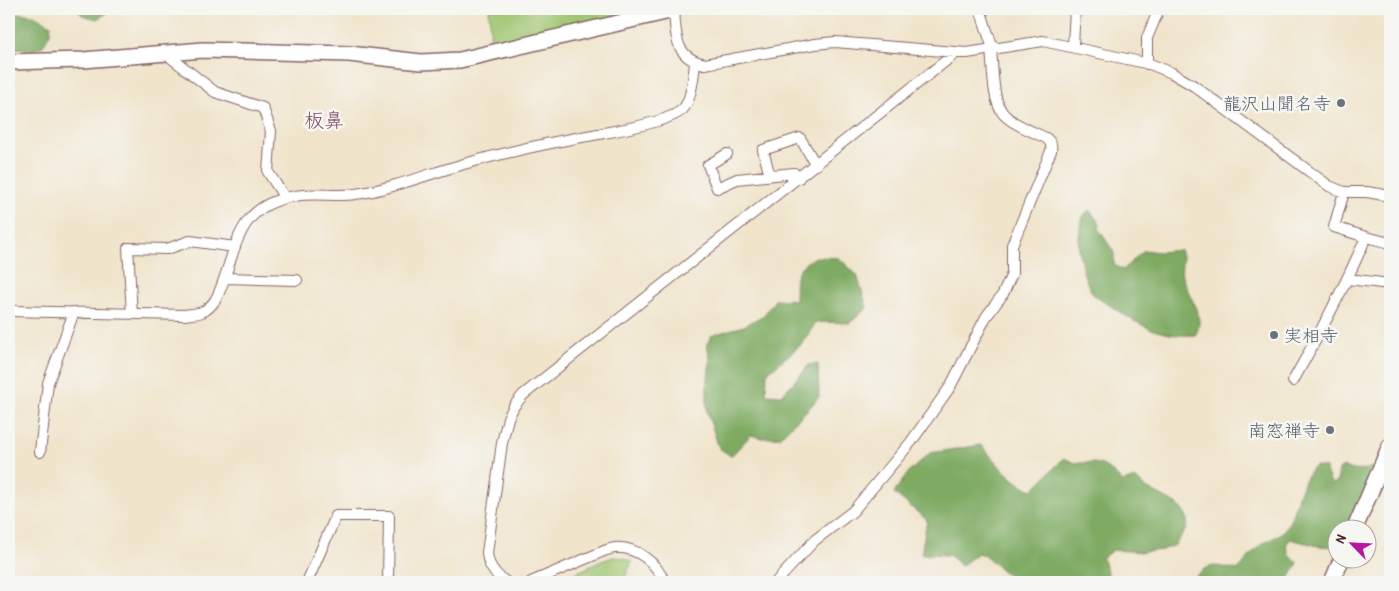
<svg xmlns="http://www.w3.org/2000/svg" width="1399" height="591" viewBox="0 0 1399 591" font-family="'Patrick Hand','Klee One',sans-serif">
<rect width="100%" height="100%" fill="#f6f6f2"/>
<filter id="ink" filterUnits="userSpaceOnUse"><feTurbulence type="fractalNoise" baseFrequency=".02" numOctaves="2"/><feDisplacementMap in="SourceGraphic" scale="10" xChannelSelector="R" yChannelSelector="G"/><feConvolveMatrix kernelMatrix="1 2 1 2 8 2 1 2 1" color-interpolation-filters="sRGB"/></filter>
<filter id="wash" filterUnits="userSpaceOnUse"><feTurbulence type="fractalNoise" baseFrequency=".0096" numOctaves="4" result="noise"/><feDisplacementMap in="SourceGraphic" scale="20" xChannelSelector="R" yChannelSelector="G"/><feGaussianBlur stdDeviation="1.12" result="paint"/><feColorMatrix in="noise" values="0 0 0 0 0 0 0 0 0 0 0 0 0 0 0 0 0 1.4 0 .05"/><feComposite in="paint" operator="in"/></filter>
<g filter="url(#wash)">
<rect width="100%" height="100%" fill="#f0e4cb"/>
<!-- green -->
<path fill="#9ec570" stroke="#74724e" d="M 489,9 L 618,9 L 619,18 L 491,47 Z
M 613,557 L 624,558 L 632,562 L 623,582 L 557,582 L 599,562 Z"/>
<!-- forest -->
<path fill="#7eaa62" stroke="#646446" d="M 77,9 L 114,9 L 97,19 L 82,15 Z
M 16,13 L 34,15 L 51,25 L 50,33 L 43,46 L 32,50 L 9,47 L 9,19 Z
M 1089,210 L 1100,223 L 1099,230 L 1114,252 L 1114,265 L 1123,270 L 1144,250 L 1159,252 L 1180,250 C 1185,261 1180,266 1182,276 C 1186,292 1208,319 1195,335 C 1159,337 1141,326 1112,307 C 1107,303 1097,299 1093,294 C 1084,281 1077,253 1079,238 C 1080,228 1080,217 1089,210 Z
M 816,257 L 839,258 L 857,275 L 867,308 L 850,323 L 816,322 L 803,343 L 767,373 L 766,394 L 782,395 L 809,365 L 818,364 L 819,397 C 807,412 793,423 780,437 L 762,438 L 751,435 L 731,456 L 719,448 L 707,412 L 707,388 L 710,360 L 707,344 L 712,335 L 744,326 L 764,315 L 776,299 L 795,300 C 796,277 792,269 816,257 Z
M 981,445 C 995,461 1011,482 1032,490 L 1064,458 C 1079,466 1079,462 1094,463 C 1106,464 1115,474 1123,482 L 1135,478 L 1146,488 L 1178,505 L 1187,517 L 1187,528 L 1175,545 L 1162,550 L 1142,552 L 1113,550 L 1102,558 L 1110,579 L 1109,582 L 1015,582 L 987,557 L 978,553 L 961,566 L 949,555 L 921,554 L 927,520 L 894,493 L 908,473 L 930,453 Z
M 1315,466 L 1325,468 L 1331,484 L 1337,482 L 1339,470 L 1343,467 C 1355,471 1360,472 1372,467 L 1375,472 L 1349,528 L 1336,528 L 1336,547 L 1318,546 L 1290,539 L 1286,545 L 1289,554 L 1298,563 L 1290,577 L 1285,582 L 1190,582 C 1208,563 1211,564 1237,570 C 1246,563 1255,547 1264,543 C 1271,539 1280,536 1286,528 C 1298,509 1297,482 1315,466 Z"/>
</g>
<g filter="url(#ink)">
<g fill="none" stroke-linecap="round" stroke-linejoin="round">
<!-- street casing -->
<g stroke="#846463" stroke-width="12">
<path id="street" d="M 674,9 C 676,35 674,58 705,64 L 815,44 L 835,42 L 967,53 L 1043,41 L 1150,64 L 1172,73 L 1194,86 L 1329,186 L 1344,192 L 1367,192 L 1390,196
M 980,9 L 993,49
M 1073,46 L 1075,9
M 165,53 L 215,92 L 263,108 L 271,131 L 268,172 L 285,198
M 1147,64 L 1147,38 L 1159,9
M 727,154 L 708,165 L 717,188 L 737,179 L 794,173 L 799,178
M 770,176 L 763,150 L 800,138 L 816,165
M 1366,237 L 1390,243
M 225,278 L 297,280
M 1348,279 L 1390,284
M 9,311 L 184,315 C 190,314 197,314 202,312 C 214,306 218,296 222,285 C 238,242 239,205 295,196 C 314,192 335,197 355,194 C 392,189 428,174 464,164 C 510,151 557,141 604,133 C 621,130 672,121 683,109 C 691,101 694,74 695,62
M 132,314 L 128,248 L 167,249 L 190,241 L 235,247
M 1293,381 C 1320,333 1345,287 1366,237 L 1334,227 L 1344,192
M 40,452 L 48,383 L 74,312
M 307,582 L 336,516 L 389,516 L 388,582
M 506,582 C 495,575 488,566 487,553 L 502,443 L 508,418 L 514,406 L 523,395 L 957,52
M 531,582 L 604,551 C 607,550 612,548 615,548 C 636,546 658,564 664,582
M 776,582 L 815,540 L 853,511 L 911,442 L 950,387 L 986,317 L 1003,294 L 1012,274 L 1012,245 L 1051,151 C 1052,145 1051,142 1046,138 C 1034,132 1009,123 1002,112 C 992,98 993,66 991,49"/>
</g>
<!-- secondary casing -->
<g stroke="#846463" stroke-width="18">
<path id="secondary" d="M 9,62 L 83,60 L 203,50 L 349,54 L 421,62 L 460,60 L 674,10
M 1355,528 L 1390,446
M 1332,582 L 1342,558"/>
</g>
<!-- street -->
<use href="#street" stroke="#fff" stroke-width="10"/>
<!-- secondary -->
<use href="#secondary" stroke="#fff" stroke-width="15"/>
</g>
</g>
<!-- markers -->
<g fill="#6b7280" stroke="#f6f6f2" stroke-width="2">
<circle cx="1341" cy="103" r="5"/>
<circle cx="1274" cy="335" r="5"/>
<circle cx="1330" cy="430" r="5"/>
</g>
<g text-anchor="middle" dominant-baseline="central" stroke-width="5" stroke-linejoin="round" paint-order="stroke">
<!-- worship labels -->
<g font-size="18" fill="#5b616d" stroke="#f6f6f2" text-anchor="end">
<text x="1331" y="103">龍沢山聞名寺</text>
<text x="1284" y="335" text-anchor="start">実相寺</text>
<text x="1320" y="430">南窓禅寺</text>
</g>
<!-- quarter labels -->
<g font-size="20" fill="#804a62" stroke="#f6f6f2">
<text x="324" y="119">板鼻</text>
</g>
</g>
<!-- margin -->
<rect width="1399" height="591" fill="none" stroke="#f6f6f2" stroke-width="30"/>
<!-- north arrow -->
<g transform="translate(1352 544) rotate(294)"><circle r="24" fill="#f6f6f2" stroke="#b1a0a2"/>
<path d="M0-4L9 19L0 12L-9 19Z" fill="#b5179e"/>
<text y="-8" font-size="14" font-weight="bold" text-anchor="middle" fill="#4a1f2b">N</text>
</g>
</svg>
